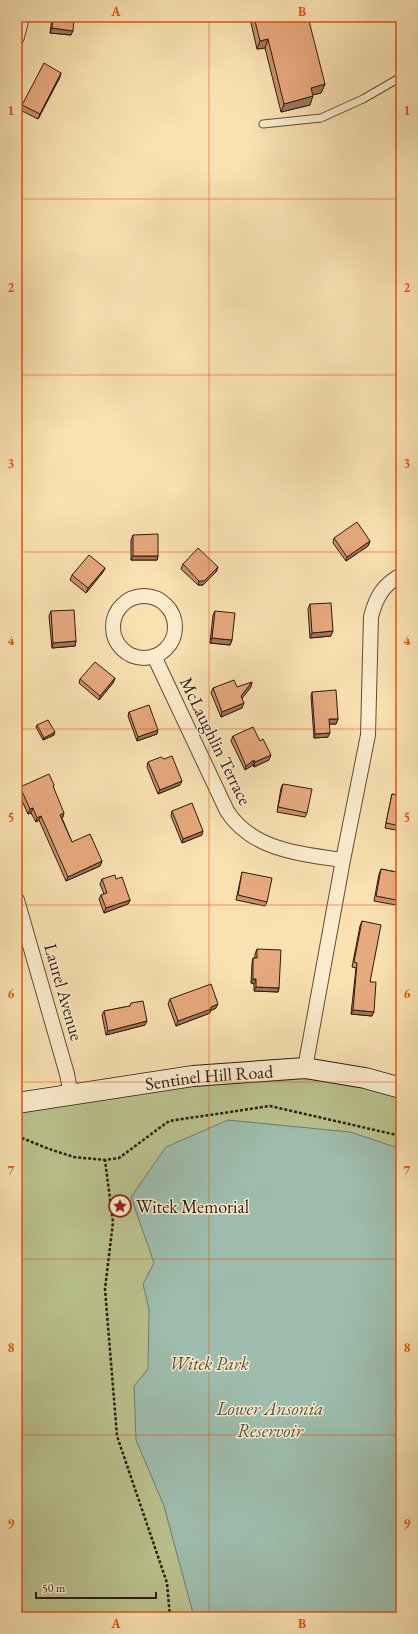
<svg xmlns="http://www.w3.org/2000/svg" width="418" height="1634" viewBox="0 0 418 1634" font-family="'EB Garamond',serif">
<rect width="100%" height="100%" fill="#f9e1b2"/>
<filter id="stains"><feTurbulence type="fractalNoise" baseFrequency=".005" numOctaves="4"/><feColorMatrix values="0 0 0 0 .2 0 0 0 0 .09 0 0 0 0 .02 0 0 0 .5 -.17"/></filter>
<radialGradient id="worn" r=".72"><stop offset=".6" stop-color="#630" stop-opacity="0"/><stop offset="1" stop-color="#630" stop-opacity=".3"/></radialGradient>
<!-- green -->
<path fill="#bac38f" stroke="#746e50" d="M 307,1076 L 371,1089 L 401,1099 L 401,1617 L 17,1617 L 17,1110 L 208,1078 Z"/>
<!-- water -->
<path fill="#9ebdae" stroke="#717b6f" d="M 228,1120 L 350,1132 L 401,1149 L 401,1617 L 194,1617 L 164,1506 L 136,1440 L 134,1386 L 148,1369 L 149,1310 L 143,1284 L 154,1263 L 131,1197 L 166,1147 Z"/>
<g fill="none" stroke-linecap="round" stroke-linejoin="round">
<!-- service casing -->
<g stroke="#614b39" stroke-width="9">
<path id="service" d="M 263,124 L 321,118 L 363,99 L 401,77"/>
</g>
<!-- minor casing -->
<g stroke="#614b39" stroke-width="16">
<path id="minor" d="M 17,37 L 22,17
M113 627a31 31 0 1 1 62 0a31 31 0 1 1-62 0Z
M 154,656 L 227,811 C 252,850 300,854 343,860
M 17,900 L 67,1074 L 71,1095
M 305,1068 L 343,860 L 368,735 L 371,617 C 376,597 383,585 401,575"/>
</g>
<!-- secondary casing -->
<g stroke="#2e1911" stroke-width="22">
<g id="secondary">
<path id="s1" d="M 17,1103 L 193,1076 L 305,1068 L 365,1078 L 401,1088"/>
</g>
</g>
<!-- path -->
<path stroke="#2e1911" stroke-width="2.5" stroke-dasharray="3 2" stroke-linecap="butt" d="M 17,1136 L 49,1149 L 74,1157 L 105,1160
M 170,1617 L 167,1583 L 117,1436 L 105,1289 L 113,1222 L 105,1160 L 119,1158 L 169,1121 L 270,1106 L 401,1136"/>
<!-- service -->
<use href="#service" stroke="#fbeccd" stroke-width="7"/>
<!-- minor -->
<use href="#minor" stroke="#fbeccd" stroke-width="14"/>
<!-- secondary -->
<use href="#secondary" stroke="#fbeccd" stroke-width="20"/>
</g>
<!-- wall -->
<path fill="#c7916c" stroke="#2e1911" d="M 52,17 L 74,17 L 71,35 L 50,33 Z
M 253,17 L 254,17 L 325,84 L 321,93 L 312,95 L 310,105 L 281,112 L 265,48 L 257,49 L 251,23 Z
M 60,77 L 38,119 L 20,110 L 22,105 Z
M 133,535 L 158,556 L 157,560 L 131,560 L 131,540 Z
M 334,538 L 370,541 L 368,546 L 346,561 L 333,543 Z
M 183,564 L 218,567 L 216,572 L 203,585 L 198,585 L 181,569 Z
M 105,568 L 103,572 L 86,593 L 70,580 L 72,575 Z
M 310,604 L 331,636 L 310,638 L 308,609 Z
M 51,611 L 76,641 L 75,646 L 52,648 L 49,616 Z
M 215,611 L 232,640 L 230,645 L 210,643 L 213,615 Z
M 115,678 L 113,683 L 99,700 L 79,683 L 80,679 Z
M 251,687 L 242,698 L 242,708 L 221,717 L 211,693 L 213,688 Z
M 312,692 L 338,719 L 336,724 L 329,724 L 328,737 L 314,738 L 311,696 Z
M 401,710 L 401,735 L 398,734 L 399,715 Z
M 129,712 L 157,734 L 137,741 L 128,716 Z
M 37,725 L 54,735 L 43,740 L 36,727 Z
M 233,736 L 269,760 L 254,767 L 253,765 L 245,770 L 231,741 Z
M 148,762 L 180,785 L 158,794 L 147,767 Z
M 283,784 L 307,813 L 305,817 L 277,812 L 281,788 Z
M 54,785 L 53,788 L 63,817 L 62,818 L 72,842 L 102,861 L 100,866 L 66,881 L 39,820 L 36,822 L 31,813 L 28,814 L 18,792 L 20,787 Z
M 392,794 L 401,796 L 401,831 L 385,828 L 391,799 Z
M 172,811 L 202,835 L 182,843 L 171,816 Z
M 381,869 L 401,873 L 401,906 L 374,901 L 379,874 Z
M 242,872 L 267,902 L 265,906 L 236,900 L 241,877 Z
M 102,879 L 116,879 L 130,900 L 128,904 L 104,913 L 99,899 L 101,895 L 104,894 L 100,884 Z
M 362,921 L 372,1016 L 351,1014 L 356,968 L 352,967 L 360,926 Z
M 257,949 L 279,988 L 278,992 L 254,991 L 254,984 L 251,983 L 252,963 L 253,958 L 255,958 L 255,954 Z
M 170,999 L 216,1008 L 210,1011 L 210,1013 L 176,1026 L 168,1004 Z
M 130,1006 L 145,1025 L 106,1035 L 102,1015 L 104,1011 Z"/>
<!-- shaded-wall -->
<path fill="#a27658" stroke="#2e1911" d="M 52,28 L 73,31 L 71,35 L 50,33 Z
M 268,39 L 265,48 L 257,49 L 260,41 Z
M 61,73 L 60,77 L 38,119 L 40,114 Z
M 325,84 L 321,93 L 308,96 L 311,88 Z
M 313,96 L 310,105 L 281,112 L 284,104 Z
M 370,541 L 368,546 L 346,561 L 347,557 Z
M 133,556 L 158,556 L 157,560 L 131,560 Z
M 218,567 L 216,572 L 203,585 L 198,585 L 199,581 Z
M 105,568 L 103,572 L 86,593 L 88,588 Z
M 333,631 L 331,636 L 310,638 L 312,633 Z
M 212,638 L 232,640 L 230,645 L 210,643 Z
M 76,641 L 75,646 L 52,648 L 53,643 Z
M 115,678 L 113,683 L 99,700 L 100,696 Z
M 252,682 L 251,687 L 240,701 L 241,696 Z
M 244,703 L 242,708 L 221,717 L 222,712 Z
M 329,719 L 338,719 L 336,724 L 327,724 Z
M 158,730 L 157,734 L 137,741 L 138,737 Z
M 399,730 L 401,730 L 401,735 L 398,734 Z
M 55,732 L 54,735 L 43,740 L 44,738 Z
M 330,733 L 328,737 L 314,738 L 315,734 Z
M 271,755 L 269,760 L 254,767 L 255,762 Z
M 254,760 L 253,765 L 245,770 L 246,766 Z
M 182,781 L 180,785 L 158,794 L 160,790 Z
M 33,808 L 31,813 L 28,814 L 30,809 Z
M 64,813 L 63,817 L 59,819 L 60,815 Z
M 41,816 L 39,820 L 36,822 L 37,818 Z
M 203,831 L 202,835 L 182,843 L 183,839 Z
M 102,861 L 100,866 L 66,881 L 68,877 Z
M 130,900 L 128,904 L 104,913 L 106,908 Z
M 253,979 L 256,979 L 254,984 L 251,983 Z
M 256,987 L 279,988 L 278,992 L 254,991 Z
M 218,1004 L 216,1008 L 210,1011 L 210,1013 L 176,1026 L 178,1021 Z
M 353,1010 L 374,1012 L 372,1016 L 351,1014 Z
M 147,1021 L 145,1025 L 106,1035 L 108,1031 Z"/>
<!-- building -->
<path fill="#e7a97e" stroke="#2e1911" d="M 53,17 L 74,17 L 73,31 L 52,28 Z
M 254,17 L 308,17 L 325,84 L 311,88 L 313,96 L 284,104 L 268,39 L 260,41 Z
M 44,63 L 61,73 L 40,114 L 22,105 Z
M 357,522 L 370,541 L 347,557 L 334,538 Z
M 158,534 L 158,556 L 133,556 L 133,535 Z
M 198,548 L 218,567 L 204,581 L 199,581 L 183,564 Z
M 89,555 L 105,568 L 88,588 L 72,575 Z
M 331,603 L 333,631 L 312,633 L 310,604 Z
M 74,610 L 76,641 L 53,643 L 51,611 Z
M 215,611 L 235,613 L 232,640 L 212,638 Z
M 95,662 L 115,678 L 100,696 L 80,679 Z
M 234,680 L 237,687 L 252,682 L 241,696 L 244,703 L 222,712 L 213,688 Z
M 336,690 L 338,719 L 329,719 L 330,733 L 315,734 L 312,692 Z
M 149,705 L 158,730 L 138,737 L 129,712 Z
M 401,710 L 401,730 L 399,730 Z
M 48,720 L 55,732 L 44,738 L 37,725 Z
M 253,727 L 260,741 L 263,739 L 271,755 L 255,762 L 254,760 L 246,766 L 233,736 Z
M 172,756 L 182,781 L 160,790 L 148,762 L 161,757 L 164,759 Z
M 49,774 L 54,785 L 53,786 L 64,813 L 60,815 L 72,842 L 90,834 L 102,861 L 68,877 L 41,816 L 37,818 L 33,808 L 30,809 L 20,787 Z
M 283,784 L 312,789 L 307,813 L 278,807 Z
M 392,794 L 401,796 L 401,826 L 386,823 Z
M 192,803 L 203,831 L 183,839 L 172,811 Z
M 381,869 L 401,873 L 401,901 L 376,896 Z
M 242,872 L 272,878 L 267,902 L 238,895 Z
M 115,875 L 116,879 L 122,877 L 130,900 L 106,908 L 101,895 L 107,893 L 102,879 Z
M 362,921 L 381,925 L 370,982 L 376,982 L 374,1012 L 353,1010 L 357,963 L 354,962 Z
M 257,949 L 281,950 L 279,988 L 256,987 L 256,979 L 253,979 L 253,958 L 257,958 Z
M 211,984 L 218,1004 L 211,1007 L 211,1009 L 178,1021 L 170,999 Z
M 143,1001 L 147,1021 L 108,1031 L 104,1011 L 130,1006 L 131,1003 Z"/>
<!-- grid -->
<path fill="none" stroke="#df560c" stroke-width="1" stroke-opacity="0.55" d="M 209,17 L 209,1617M 17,199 L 401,199M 17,375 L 401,375M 17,552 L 401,552M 17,729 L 401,729M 17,905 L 401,905M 17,1082 L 401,1082M 17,1259 L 401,1259M 17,1435 L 401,1435"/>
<!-- icons -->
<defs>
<g id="sight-ring" transform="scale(1.15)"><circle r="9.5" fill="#fbeccd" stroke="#8f2418" stroke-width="1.5"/><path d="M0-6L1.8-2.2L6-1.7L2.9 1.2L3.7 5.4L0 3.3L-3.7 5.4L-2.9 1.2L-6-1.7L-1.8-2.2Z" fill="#8f2418"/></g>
</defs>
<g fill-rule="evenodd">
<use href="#sight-ring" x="120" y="1206"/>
</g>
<g text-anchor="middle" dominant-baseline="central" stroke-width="3" stroke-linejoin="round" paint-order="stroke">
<!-- street labels -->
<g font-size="18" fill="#2e1911" stroke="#fbeccd">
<text transform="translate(216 741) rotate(64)">McLaughlin Terrace</text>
<text transform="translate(64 992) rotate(74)">Laurel Avenue</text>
<text stroke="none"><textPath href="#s1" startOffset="194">Sentinel Hill Road</textPath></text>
</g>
<!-- poi labels -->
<g font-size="18" fill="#2e1911" stroke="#fbeccd" text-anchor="start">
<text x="136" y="1206">Witek Memorial</text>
</g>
<!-- park labels -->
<g font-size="18" font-style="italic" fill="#584c37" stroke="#fbeccd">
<text x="209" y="1363">Witek Park</text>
</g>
<!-- water labels -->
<g font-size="19" font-style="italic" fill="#555248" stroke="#fbeccd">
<text x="270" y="1408">Lower Ansonia<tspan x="270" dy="22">Reservoir</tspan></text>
</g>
</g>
<!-- margin -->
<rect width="418" height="1634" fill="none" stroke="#f9e1b2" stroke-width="44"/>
<!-- scale -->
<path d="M36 1592v6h120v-6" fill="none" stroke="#2e1911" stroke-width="2"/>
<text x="42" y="1592" font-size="12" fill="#2e1911" stroke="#fbeccd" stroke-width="3" paint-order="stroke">50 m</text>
<rect x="22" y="22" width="374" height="1590" fill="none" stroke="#df560c" stroke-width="1.5"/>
<g font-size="13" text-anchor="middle" font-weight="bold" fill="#df560c">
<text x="116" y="16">A</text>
<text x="302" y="16">B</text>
<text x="11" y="115">1</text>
<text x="407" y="115">1</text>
<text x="11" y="292">2</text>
<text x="407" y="292">2</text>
<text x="11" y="468">3</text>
<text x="407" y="468">3</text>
<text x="11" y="645">4</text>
<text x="407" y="645">4</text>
<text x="11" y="822">5</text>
<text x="407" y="822">5</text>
<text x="11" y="998">6</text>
<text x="407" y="998">6</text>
<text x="11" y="1175">7</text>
<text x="407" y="1175">7</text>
<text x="11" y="1352">8</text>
<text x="407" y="1352">8</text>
<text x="11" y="1528">9</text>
<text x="407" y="1528">9</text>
<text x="116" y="1628">A</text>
<text x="302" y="1628">B</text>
</g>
<rect width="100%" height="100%" filter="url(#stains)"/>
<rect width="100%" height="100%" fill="url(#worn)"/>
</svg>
